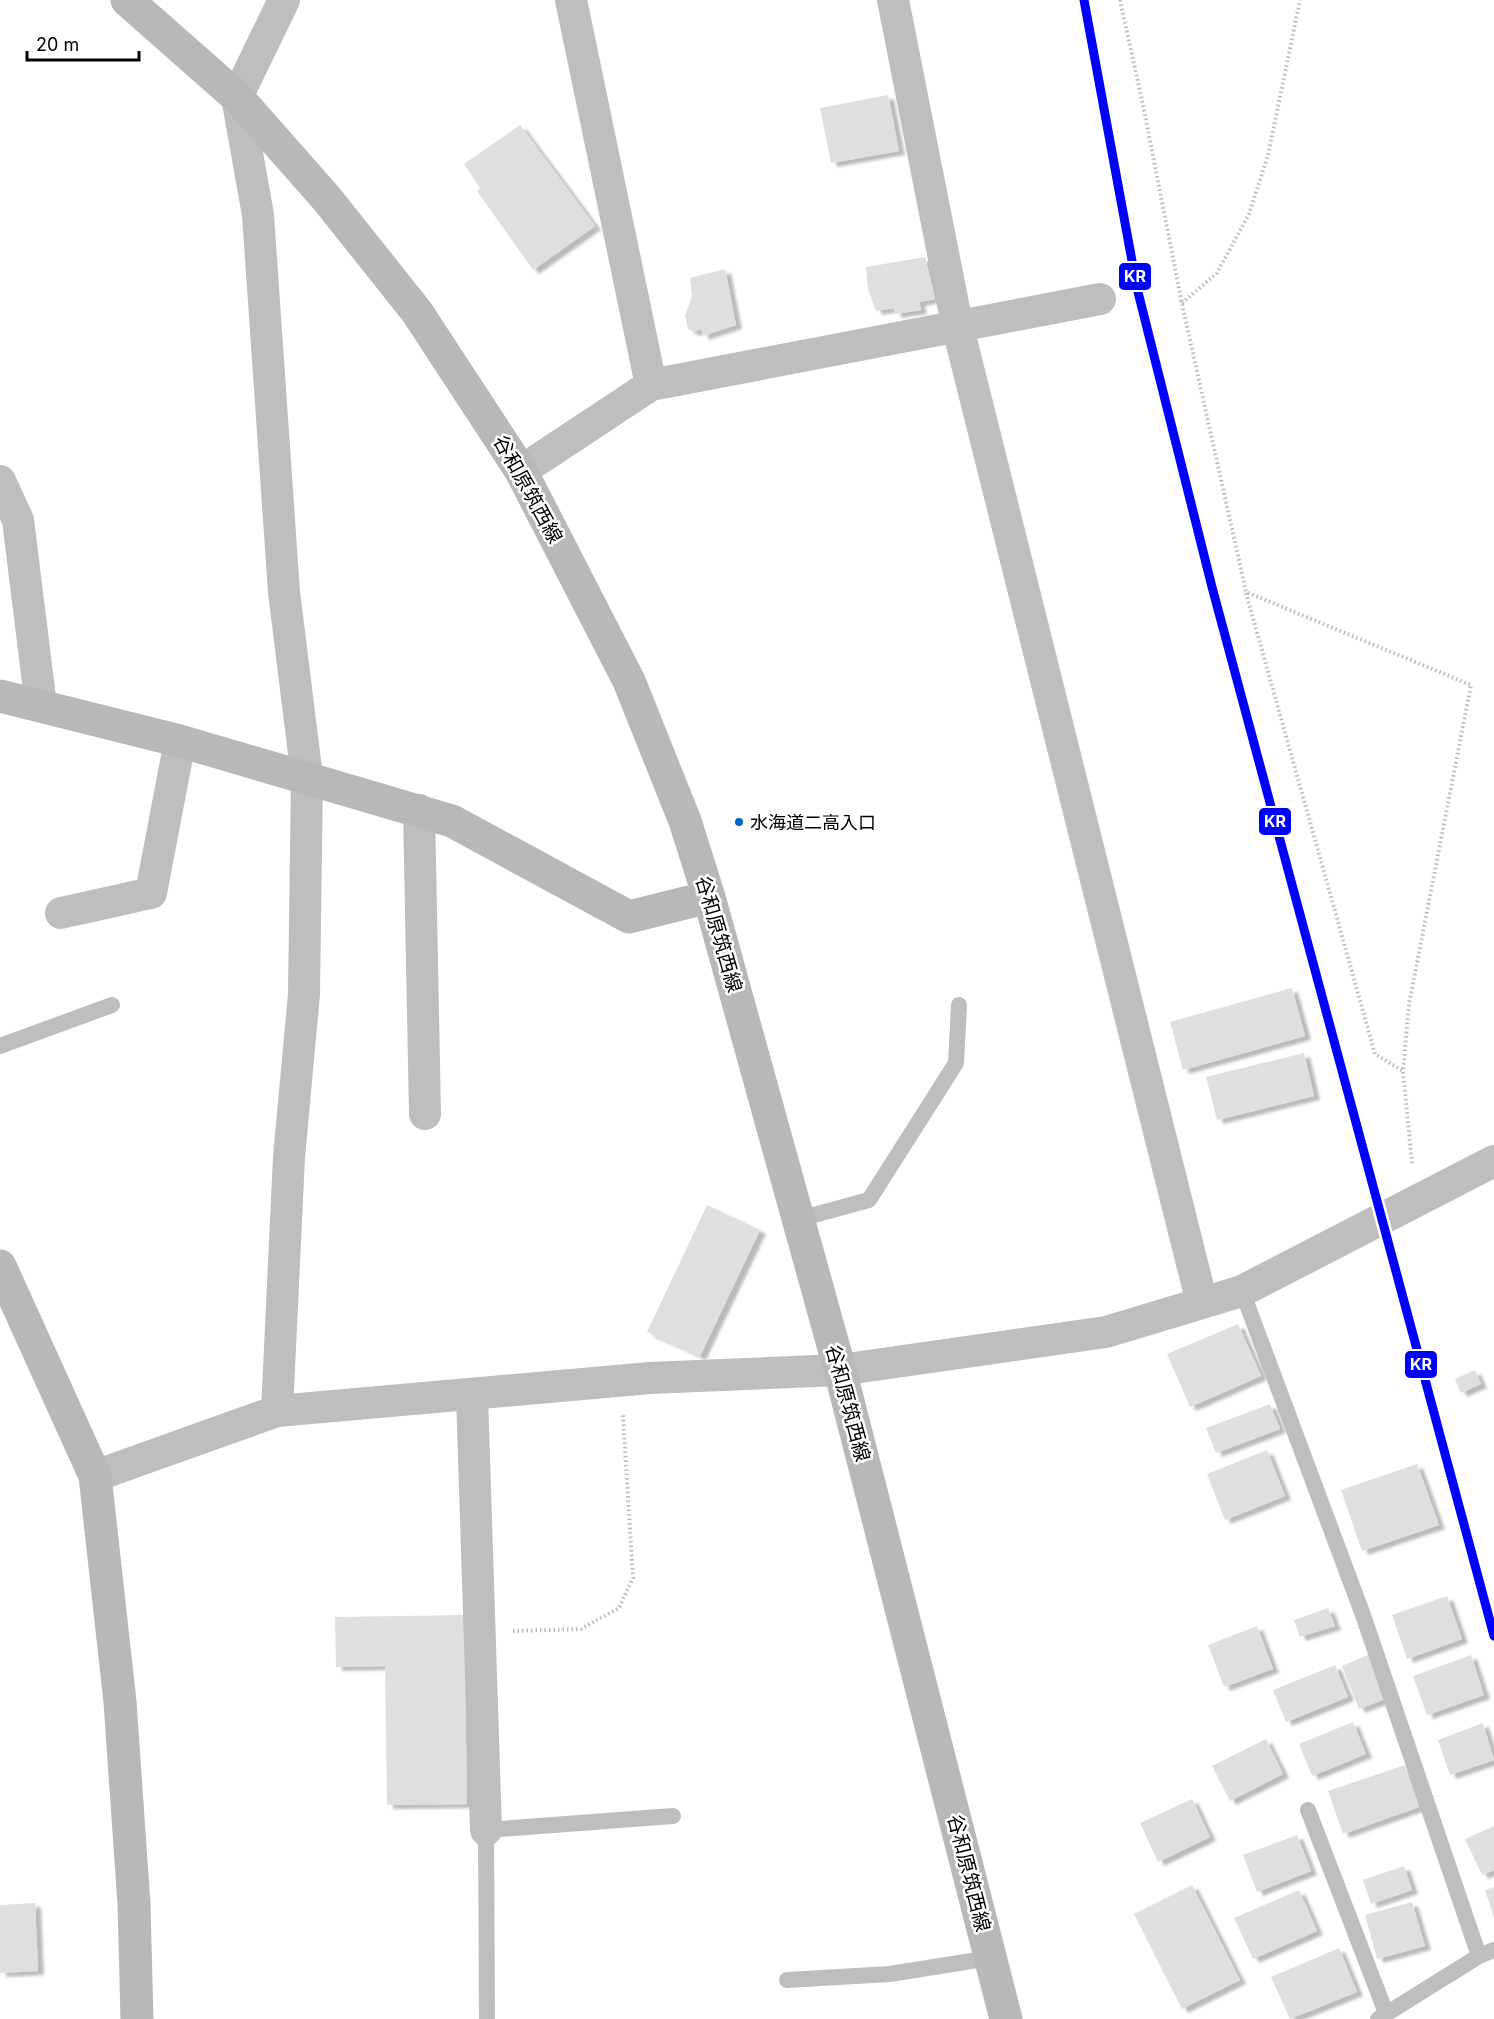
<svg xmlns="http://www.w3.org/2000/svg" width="1494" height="2019" viewBox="0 0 1494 2019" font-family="Inter,'Noto Sans JP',sans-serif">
<defs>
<filter id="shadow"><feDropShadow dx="6" dy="4" stdDeviation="1.5" flood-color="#0004"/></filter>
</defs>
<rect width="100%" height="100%" fill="#fff"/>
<!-- building -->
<path fill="#dfdfdf" filter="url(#shadow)" d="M 888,95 L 899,151 L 831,163 L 820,108 Z
M 520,125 L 595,226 L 533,270 L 477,191 L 480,188 L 464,164 Z
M 925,257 L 935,299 L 919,302 L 921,310 L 895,314 L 894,308 L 876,311 L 868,289 L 866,267 Z
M 725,269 L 736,325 L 703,336 L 701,329 L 694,332 L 688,329 L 685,316 L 692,296 L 690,278 Z
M 1292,988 L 1305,1036 L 1183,1070 L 1170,1022 Z
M 1304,1053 L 1314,1096 L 1217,1120 L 1206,1077 Z
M 707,1205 L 760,1230 L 700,1356 L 647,1332 Z
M 1238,1324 L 1261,1376 L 1190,1407 L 1167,1354 Z
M 1475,1370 L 1481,1384 L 1461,1393 L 1455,1379 Z
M 1270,1404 L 1280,1429 L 1216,1453 L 1206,1428 Z
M 1267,1450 L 1285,1496 L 1225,1520 L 1207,1474 Z
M 1417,1464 L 1439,1525 L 1362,1551 L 1341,1490 Z
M 1447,1596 L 1462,1639 L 1407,1659 L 1392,1615 Z
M 1328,1608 L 1335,1626 L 1300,1637 L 1294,1620 Z
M 464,1615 L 467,1804 L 387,1805 L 385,1666 L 336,1667 L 335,1617 Z
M 1257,1626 L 1273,1669 L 1224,1687 L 1208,1645 Z
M 1370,1654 L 1388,1698 L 1359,1709 L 1342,1666 Z
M 1471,1655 L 1484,1695 L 1427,1715 L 1413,1676 Z
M 1335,1665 L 1348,1697 L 1286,1722 L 1273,1690 Z
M 1353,1722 L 1366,1754 L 1312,1776 L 1299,1744 Z
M 1483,1723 L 1494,1760 L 1450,1775 L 1438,1740 Z
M 1266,1739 L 1283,1774 L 1230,1801 L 1212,1766 Z
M 1405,1765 L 1419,1807 L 1343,1834 L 1328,1791 Z
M 1192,1799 L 1210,1837 L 1158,1862 L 1140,1823 Z
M 1494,1826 L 1494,1870 L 1482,1875 L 1465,1839 Z
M 1297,1835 L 1311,1871 L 1257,1892 L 1243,1855 Z
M 1404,1866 L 1412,1890 L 1371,1904 L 1363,1880 Z
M 1192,1885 L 1240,1980 L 1182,2009 L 1134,1914 Z
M 1494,1887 L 1494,1918 L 1485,1890 Z
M 1299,1890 L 1317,1931 L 1253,1959 L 1234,1918 Z
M 1412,1902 L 1425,1946 L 1377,1959 L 1365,1915 Z
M 35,1903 L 38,1971 L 0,1973 L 0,1905 Z
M 1339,1948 L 1357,1992 L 1290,2019 L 1271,1977 Z"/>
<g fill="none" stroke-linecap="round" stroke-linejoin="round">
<!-- path -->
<path stroke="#b9b9b9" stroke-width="4" stroke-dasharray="1.5 3" stroke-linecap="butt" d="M 1120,0 L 1143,105 L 1182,304 L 1246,592 L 1471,685 L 1409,1004 L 1403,1071 L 1412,1163
M 1182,303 L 1217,273 L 1249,214 L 1268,155 L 1300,0
M 1246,593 L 1375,1054 L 1403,1071
M 513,1631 L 581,1629 L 619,1608 L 633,1578 L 623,1415"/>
<!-- lane -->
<path stroke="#bebebe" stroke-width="16" d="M 0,1046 L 112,1005
M 799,1219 L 869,1200 L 956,1063 L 959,1005
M 1242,1291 L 1363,1615 L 1479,1956
M 1308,1810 L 1386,2013
M 787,1980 L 890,1974 L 990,1958
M 487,2019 L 486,1830 L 673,1816
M 1378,2019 L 1479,1956 L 1494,1950"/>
<!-- street -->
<path stroke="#bebebe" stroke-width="32" d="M 571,0 L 651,385
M 893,0 L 957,324 L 1202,1303
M 521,471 L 651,385 L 1100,299
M 0,481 L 18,520 L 41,706
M 419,810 L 425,1114
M 61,913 L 151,893 L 180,741
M 472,1395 L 486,1830
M 277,1411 L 289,1157 L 304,994 L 307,777 L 284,592 L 258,215 L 237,97 L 284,0
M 95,1476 L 277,1411 L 650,1378 L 840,1370 L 1106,1332 L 1242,1291 L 1494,1161"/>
<!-- secondary -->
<path stroke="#b8b8b8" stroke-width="33" d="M 127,0 L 237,97 L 327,199 L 417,312 L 521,471 L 629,681 L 685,821 L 709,897 L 840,1370 L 1006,2019
M 0,696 L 180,741 L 452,821 L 629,917 L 709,897
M 0,1266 L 95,1476 L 120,1702 L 134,1904 L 137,2019"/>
<!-- rail-1 casing -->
<g stroke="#fff" stroke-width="14">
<path id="rail-1" d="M 1084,0 L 1137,288 L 1212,587 L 1494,1636"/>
</g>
<!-- rail-1 -->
<use href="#rail-1" stroke="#00f" stroke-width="9"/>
</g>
<!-- markers -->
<circle fill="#0065bd" stroke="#fff" stroke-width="2" cx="739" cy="822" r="5"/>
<g text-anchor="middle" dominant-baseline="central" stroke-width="5" stroke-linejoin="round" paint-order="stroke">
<!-- bus labels -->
<g font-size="18" fill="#000" stroke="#fff" text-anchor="start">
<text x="750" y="822">水海道二高入口</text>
</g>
<!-- street labels -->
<g font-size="20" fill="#000" stroke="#fff">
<text transform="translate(528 489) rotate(61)">谷和原筑西線</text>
<text transform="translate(719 934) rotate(74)">谷和原筑西線</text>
<text transform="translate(848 1403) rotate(75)">谷和原筑西線</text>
<text transform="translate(969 1873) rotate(76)">谷和原筑西線</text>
</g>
</g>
<g stroke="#fff" stroke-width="2">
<rect x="1118" y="262" width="34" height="29" rx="6" fill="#00f"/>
<rect x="1258" y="807" width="34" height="29" rx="6" fill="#00f"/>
<rect x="1404" y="1350" width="34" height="29" rx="6" fill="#00f"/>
</g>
<g font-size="16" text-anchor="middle" font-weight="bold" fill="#fff">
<text x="1135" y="282">KR</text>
<text x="1275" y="827">KR</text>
<text x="1421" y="1370">KR</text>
</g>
<!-- scale -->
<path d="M27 51v9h112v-9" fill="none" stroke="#000000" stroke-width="3"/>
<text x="36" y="51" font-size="18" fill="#000000" stroke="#ffffff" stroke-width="4.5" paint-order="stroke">20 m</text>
</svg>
